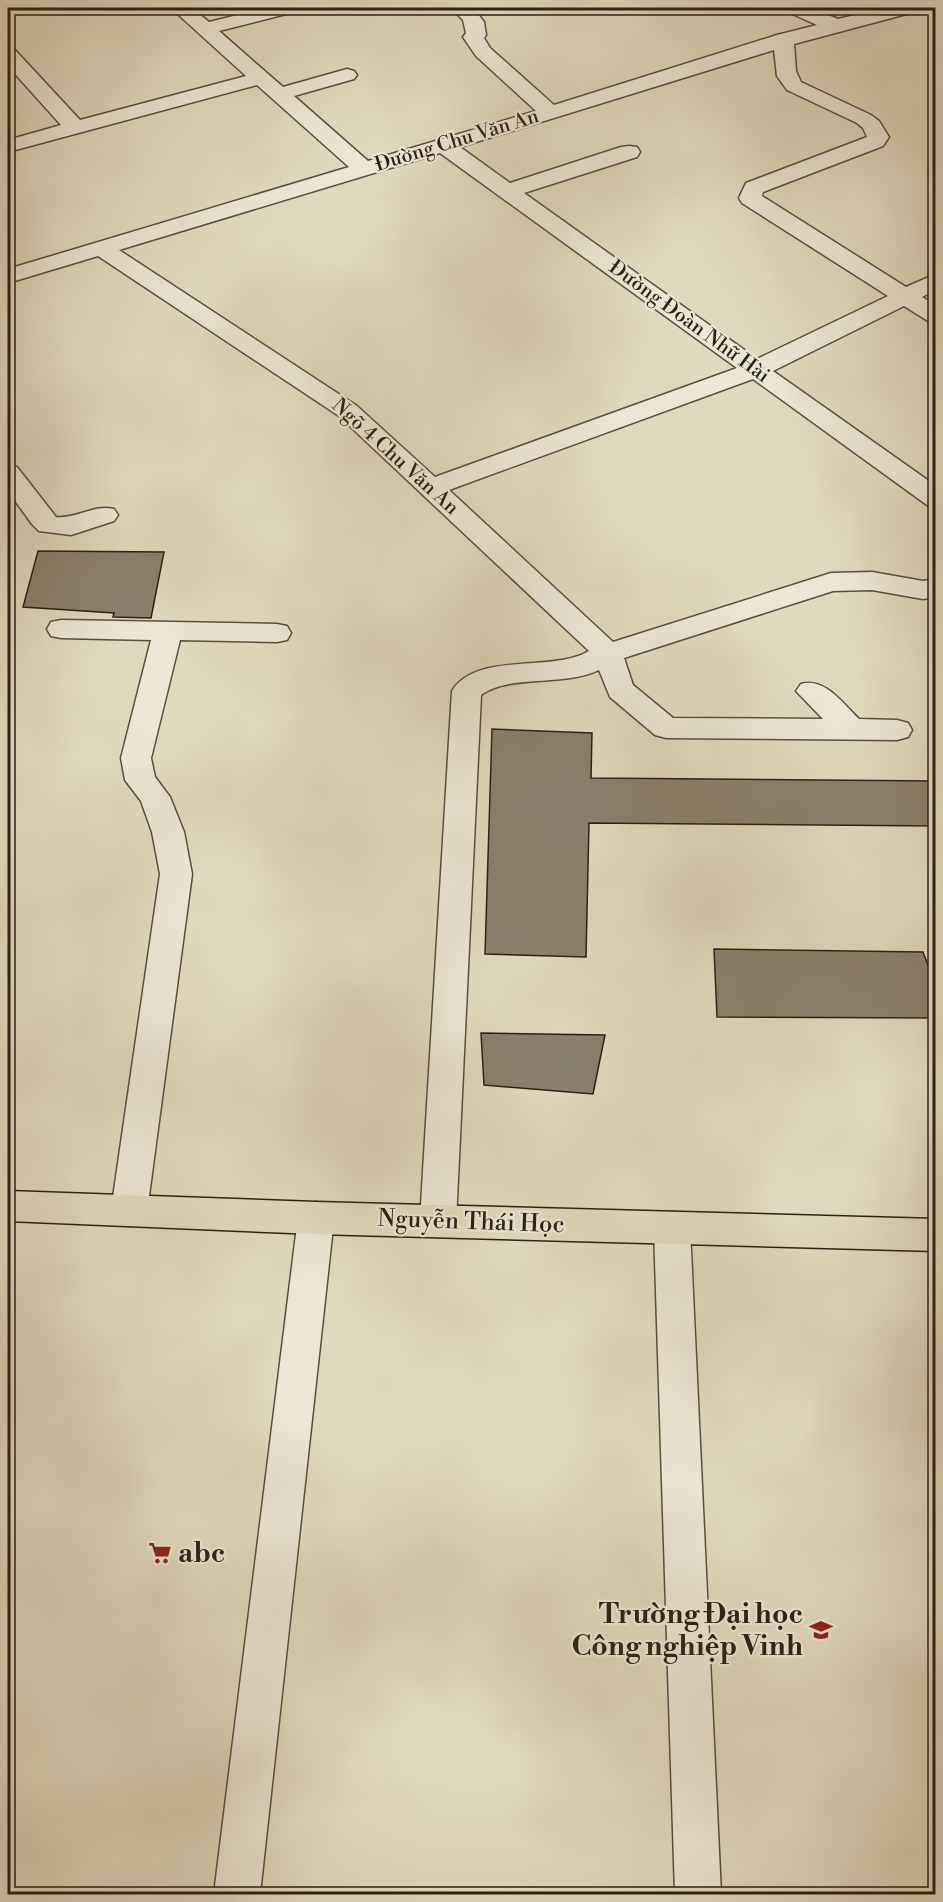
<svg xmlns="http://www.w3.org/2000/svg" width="943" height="1902" viewBox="0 0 943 1902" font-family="'Libre Bodoni',serif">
<rect width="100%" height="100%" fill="#e0d9bf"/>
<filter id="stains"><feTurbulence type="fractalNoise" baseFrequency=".00333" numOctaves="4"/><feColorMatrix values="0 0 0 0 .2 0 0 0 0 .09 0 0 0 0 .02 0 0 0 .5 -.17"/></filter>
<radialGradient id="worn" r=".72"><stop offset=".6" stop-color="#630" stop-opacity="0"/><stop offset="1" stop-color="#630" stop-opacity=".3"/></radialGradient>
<!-- building -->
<path fill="#8a806e" stroke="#2d1f16" stroke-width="1.5" d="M 38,551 L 164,552 L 151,618 L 113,617 L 114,613 L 23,607 Z
M 492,729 L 592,733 L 591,778 L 936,781 L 936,826 L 589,823 L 586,957 L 485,954 Z
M 714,949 L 923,952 L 936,986 L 936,1018 L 717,1017 Z
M 481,1033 L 605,1035 L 593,1094 L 484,1085 Z"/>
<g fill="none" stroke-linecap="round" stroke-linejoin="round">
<!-- minor casing -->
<g stroke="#5a4e40" stroke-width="3">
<path id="minor" d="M 171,8 L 192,8 L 209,22 L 266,8 L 296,8 L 294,12 L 219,31 L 283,87 L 347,69 L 354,71 L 357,75 L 354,79 L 294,96 L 368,161 L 536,111 L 476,56 L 463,37 L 466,33 L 463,20 L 451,8 L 474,9 L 484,22 L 486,35 L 484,38 L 490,48 L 554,105 L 777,35 L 817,25 L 788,12 L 786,8 L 810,8 L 838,19 L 885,8 L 917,8 L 914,12 L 794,44 L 796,71 L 801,82 L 871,115 L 879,121 L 889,137 L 883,146 L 763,192 L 762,196 L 906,287 L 936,274 L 936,290 L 922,297 L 936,305 L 936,323 L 928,321 L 904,306 L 773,371 L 936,486 L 936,507 L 927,505 L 753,379 L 449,490 L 613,642 L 831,573 L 872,572 L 923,581 L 936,579 L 936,597 L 923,599 L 872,590 L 833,591 L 624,658 L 633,685 L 673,718 L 823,719 L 796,691 L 801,684 C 825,677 843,704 859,719 L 897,720 L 908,723 L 912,730 L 908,737 L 897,740 L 666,738 L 655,735 L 610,697 L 599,670 C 564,687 509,674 481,695 L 456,1221 L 451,1232 L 438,1237 L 425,1232 L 420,1221 L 452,691 C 477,651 552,673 589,651 L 339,416 L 98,256 L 8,283 L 8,269 L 349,167 L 257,85 L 8,152 L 8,140 L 61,125 L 8,66 L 8,48 L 15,50 L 80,120 L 246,76 ZM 774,50 L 777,76 L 787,90 L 857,123 L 863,128 L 867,137 L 746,183 L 739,198 L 742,203 L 888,296 L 757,359 L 524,193 L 637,157 L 640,152 L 637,147 L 629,146 L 621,147 L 510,183 L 460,147 ZM 440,153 L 737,368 L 435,477 L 357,406 L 119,250 Z
M 8,465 L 17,467 L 56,517 C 77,519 94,504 114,509 L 118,515 L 114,521 L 71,535 L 39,531 L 32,524 L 8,491 Z
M 61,620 L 277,624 L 287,626 L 291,633 L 287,640 L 277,642 L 180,640 L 151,758 L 155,777 L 170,797 L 184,832 L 192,874 L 147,1211 L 142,1222 L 129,1226 L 116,1222 L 111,1211 L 160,874 L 152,832 L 141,801 L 125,780 L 121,758 L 151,640 L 61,638 L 51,636 L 47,629 L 51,622 Z
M 316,1202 L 329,1207 L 334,1218 L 260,1894 L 214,1894 L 298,1218 L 303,1207 Z
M 672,1212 L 685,1217 L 690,1228 L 721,1894 L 675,1894 L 654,1228 L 659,1217 Z"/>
</g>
<!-- major casing -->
<g stroke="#2d1f16" stroke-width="3">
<path id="major" d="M 8,1191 L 316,1202 L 936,1219 L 936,1251 L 316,1234 L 8,1221 Z"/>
</g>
<!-- minor -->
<use href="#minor" fill="#ebe6d5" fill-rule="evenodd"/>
<!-- major -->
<use href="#major" fill="#e0d9bf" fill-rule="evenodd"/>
</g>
<!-- icons -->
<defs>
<g id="supermarket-bare" transform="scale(1.8)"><path d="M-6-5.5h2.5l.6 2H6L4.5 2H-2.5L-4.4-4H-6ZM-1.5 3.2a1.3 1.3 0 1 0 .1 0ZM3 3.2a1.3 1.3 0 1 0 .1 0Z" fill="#8f2418" stroke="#ebe6d5" stroke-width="2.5" paint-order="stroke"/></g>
<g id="university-bare" transform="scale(1.8)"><path d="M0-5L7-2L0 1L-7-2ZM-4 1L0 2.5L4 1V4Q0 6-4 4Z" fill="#8f2418" stroke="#ebe6d5" stroke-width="2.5" paint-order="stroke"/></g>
</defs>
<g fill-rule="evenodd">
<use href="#supermarket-bare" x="160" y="1553"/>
<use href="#university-bare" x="821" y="1630"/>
</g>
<g text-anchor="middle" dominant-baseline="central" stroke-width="4.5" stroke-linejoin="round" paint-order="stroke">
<!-- far-street labels -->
<g font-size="20" fill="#2d1f16" stroke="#ebe6d5">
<text transform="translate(457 141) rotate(-17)">Đường Chu Văn An</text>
<text transform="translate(689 322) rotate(36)">Đường Đoàn Nhữ Hài</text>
<text transform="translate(395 457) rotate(42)">Ngõ 4 Chu Văn An</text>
</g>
<!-- street labels -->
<g font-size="24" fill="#2d1f16" stroke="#ebe6d5">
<text transform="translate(471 1222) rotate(2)">Nguyễn Thái Học</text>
</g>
<!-- near-poi labels -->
<g font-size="28" font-weight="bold" fill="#2d1f16" stroke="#ebe6d5" text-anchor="start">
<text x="178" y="1553">abc</text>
<text x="803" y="1614" text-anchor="end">Trường Đại học<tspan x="803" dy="32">Công nghiệp Vinh</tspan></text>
</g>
</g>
<!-- margin -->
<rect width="943" height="1902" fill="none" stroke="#e0d9bf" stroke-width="30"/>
<rect x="9" y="9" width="925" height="1884" fill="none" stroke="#2d1f16" stroke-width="3"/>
<rect x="15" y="15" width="913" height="1872" fill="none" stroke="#2d1f16" stroke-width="1.5"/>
<rect width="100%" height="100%" filter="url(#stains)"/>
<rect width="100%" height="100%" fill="url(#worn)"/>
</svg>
